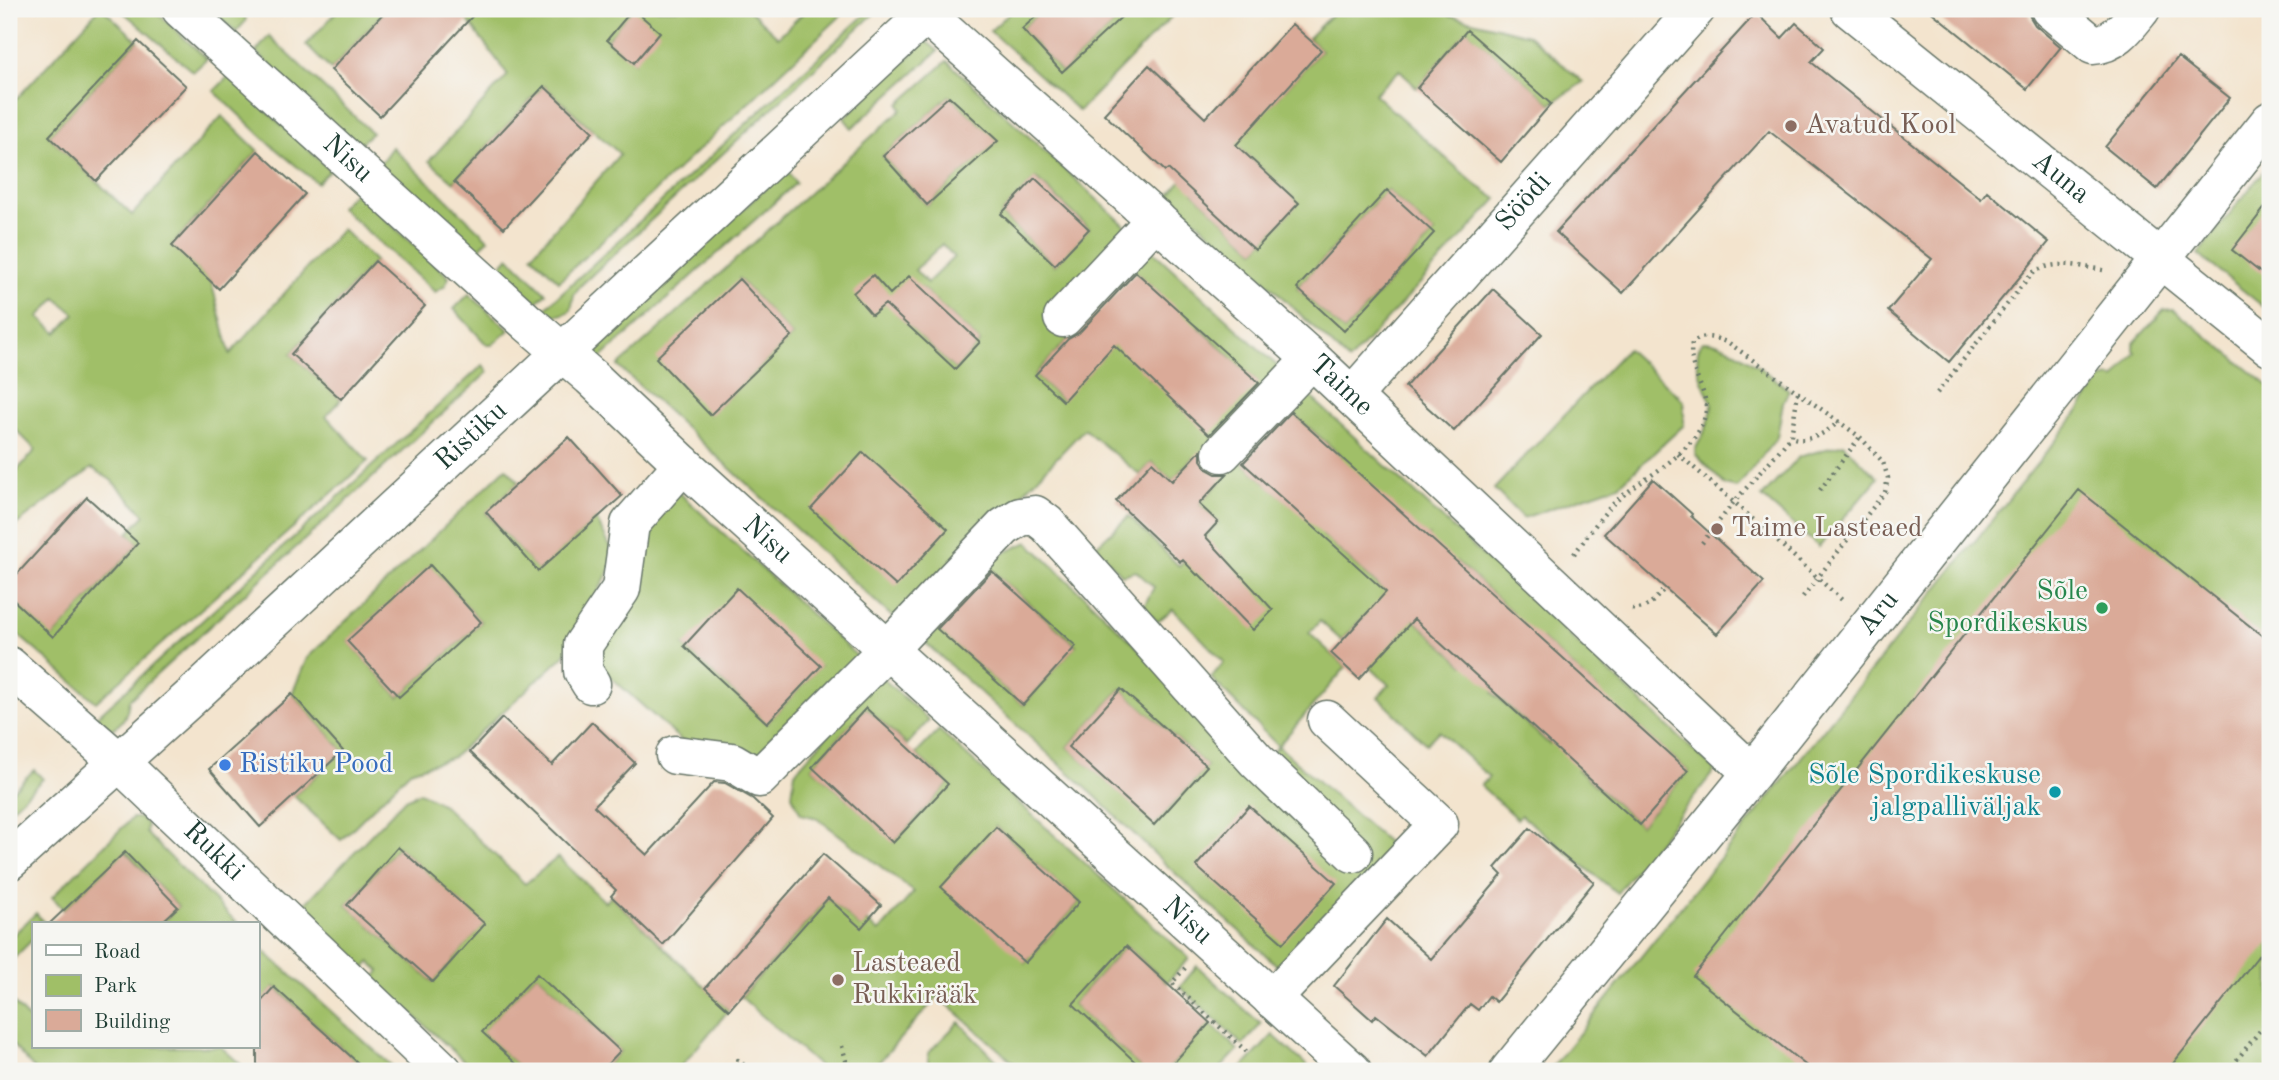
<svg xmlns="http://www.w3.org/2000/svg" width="2279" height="1080" viewBox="0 0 2279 1080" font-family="'Old Standard TT',serif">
<rect width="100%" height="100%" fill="#f6f6f2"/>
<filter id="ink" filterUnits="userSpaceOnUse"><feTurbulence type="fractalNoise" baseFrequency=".0143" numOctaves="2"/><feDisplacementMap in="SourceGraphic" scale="14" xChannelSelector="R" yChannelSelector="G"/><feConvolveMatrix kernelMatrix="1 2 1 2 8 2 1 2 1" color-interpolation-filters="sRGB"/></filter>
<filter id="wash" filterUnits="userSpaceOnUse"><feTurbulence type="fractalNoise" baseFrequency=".00686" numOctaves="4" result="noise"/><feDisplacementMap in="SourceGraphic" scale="28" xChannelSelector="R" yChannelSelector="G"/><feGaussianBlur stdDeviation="1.57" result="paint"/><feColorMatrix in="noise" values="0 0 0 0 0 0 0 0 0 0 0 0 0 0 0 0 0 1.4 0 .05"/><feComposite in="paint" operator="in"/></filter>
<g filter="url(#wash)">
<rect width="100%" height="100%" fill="#f3e4ce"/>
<!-- green -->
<path fill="#a0bf67" stroke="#607e4e" stroke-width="2" fill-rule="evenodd" d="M 99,9 L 103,9 L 138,41 L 49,136 L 132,215 L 222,116 L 258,151 L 172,245 L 211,281 L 230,354 L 342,229 L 375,261 L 291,354 L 341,399 L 326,416 L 368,461 L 96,702 L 9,627 L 9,596 L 54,636 L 138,543 L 128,533 L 145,515 L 111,480 L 92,468 L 9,530 L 9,479 L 36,450 L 9,423 L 9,107 ZM 56,298 L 75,314 L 57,333 L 39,317 Z
M 120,9 L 153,9 L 207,59 L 193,72 Z
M 210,9 L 238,9 L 246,17 L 245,22 L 236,32 Z
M 339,9 L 387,9 L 331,70 L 306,45 Z
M 454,9 L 748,9 L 778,37 L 807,9 L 846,11 L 559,281 L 532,255 L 620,154 L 544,86 L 454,182 L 429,161 L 508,75 L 468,21 ZM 633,10 L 634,62 L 607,40 Z
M 871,9 L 879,9 L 580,286 L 574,295 L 571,310 C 562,317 553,316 542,311 Z
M 1014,9 L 1044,9 L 1022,29 L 1062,72 L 1130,9 L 1179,9 L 1079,111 L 990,31 Z
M 1337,9 L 1442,9 L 1449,15 L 1528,35 L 1583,82 L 1551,104 L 1467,31 L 1417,88 L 1400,70 L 1374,94 L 1475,184 L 1497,199 L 1349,361 L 1263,279 L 1168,196 L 1257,95 L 1270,106 L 1321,50 L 1308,38 ZM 1236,145 L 1298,203 L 1255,250 L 1193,192 ZM 1387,190 L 1434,233 L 1344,331 L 1297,288 Z
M 269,36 L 372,133 L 357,146 L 256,52 Z
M 926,41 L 938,51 L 852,128 L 844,118 Z
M 947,61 L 1715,770 L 1617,893 L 1521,815 L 1517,819 L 1481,786 L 1489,777 L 1439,731 L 1426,744 L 1378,697 L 1389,685 L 1370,667 L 1364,616 L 1342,641 L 1320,621 L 1309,633 L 1346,667 L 1278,746 L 1395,849 L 1281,969 L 1164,863 L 1095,796 L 920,638 L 990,559 L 1028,542 L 1131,641 L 1256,769 L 1278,746 L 1211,678 L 1224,662 L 1173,609 L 1157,622 L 1144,606 L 1154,587 L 1136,571 L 1122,575 L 1095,547 L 1129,516 L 1179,566 L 1218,522 L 1199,504 L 1219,483 L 1206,470 L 1221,453 L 1193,458 L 1172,481 L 1152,462 L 1140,475 L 1084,429 L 899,623 L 618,366 L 902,109 L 899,104 ZM 949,96 L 997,141 L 927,205 L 883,156 ZM 1036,178 L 1089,228 L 1055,265 L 1001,214 ZM 942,244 L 954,257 L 927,283 L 915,270 ZM 1132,269 L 1160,294 L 1062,400 L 1035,375 ZM 739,279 L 792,336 L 710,414 ZM 922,288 L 980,342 L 955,369 L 897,314 ZM 1199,327 L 1257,382 L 1150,379 ZM 1284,406 L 1342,456 L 1296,509 L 1238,459 ZM 1324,536 L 1428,536 L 1381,588 ZM 1456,561 L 1512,612 L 1464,665 L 1408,614 ZM 990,569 L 1076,645 L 1023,705 L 937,628 ZM 1542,639 L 1598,690 L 1549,744 L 1493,693 ZM 1121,689 L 1207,766 L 1155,824 L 1068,747 ZM 1626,716 L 1688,771 L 1640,825 L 1578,770 Z
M 229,76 L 330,170 L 317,183 L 271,145 L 214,91 Z
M 392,147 L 488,239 L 475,254 L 379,165 Z
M 2270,163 L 2270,312 L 2198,254 Z
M 786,169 L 796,183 L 600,359 L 596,354 L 596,347 Z
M 355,192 L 449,277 L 445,286 L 435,292 L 340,207 Z
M 509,257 L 546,293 L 534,305 L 496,271 Z
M 469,294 L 509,330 L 492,345 L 487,345 L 454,309 Z
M 2173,309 L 2270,387 L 2270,1071 L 1549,1071 L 2066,428 L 2102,379 L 2111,377 L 2115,379 L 2136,352 L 2134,350 L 2134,343 L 2164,310 Z
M 1703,341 C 1731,341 1767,374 1789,390 L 1783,402 L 1777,437 L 1737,488 L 1725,485 L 1696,455 L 1695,450 C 1703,434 1712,421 1712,403 C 1704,386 1689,358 1703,341 Z
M 1627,349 L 1684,401 L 1684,425 L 1619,485 L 1523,518 L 1494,489 Z
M 483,365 L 488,372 L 129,700 C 127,717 122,727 105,731 L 92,721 Z
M 1843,444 L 1878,478 L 1819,547 L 1762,497 L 1799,457 Z
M 506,468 L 519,482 L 486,513 L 538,570 L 596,519 L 616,558 L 564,656 L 453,757 L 410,771 L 341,840 L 294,796 L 343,751 L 292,694 L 307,658 ZM 430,566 L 481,622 L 399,697 L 348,641 Z
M 674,488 L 857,656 L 770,751 L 742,759 L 682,741 L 594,662 L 640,536 ZM 684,646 L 820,666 L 767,723 Z
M 880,676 L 929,720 L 907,745 L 866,708 L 812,767 L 894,842 L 948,784 L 916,754 L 939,730 L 1189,958 L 1167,983 L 1126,946 L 1073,1004 L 1145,1071 L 1023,1071 L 938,996 L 871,1071 L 829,1071 L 821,1068 L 741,997 L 828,898 L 860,927 L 867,921 L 879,932 L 914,892 L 817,818 L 801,814 L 792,795 L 795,772 ZM 996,827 L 1079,902 L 1025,963 Z
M 34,770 L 43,779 L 9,811 L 9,794 Z
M 420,792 L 443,805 L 525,884 L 558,857 L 605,902 L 611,896 L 729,1010 L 677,1071 L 601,1071 L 620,1051 L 537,974 L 483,1032 L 524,1071 L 475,1071 L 374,979 L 380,971 L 370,962 L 364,970 L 300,909 L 405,799 ZM 398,847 L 484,924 L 433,982 L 347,905 Z
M 132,818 L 140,818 L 147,824 L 146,833 L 238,924 L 160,924 L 178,907 L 126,852 L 64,910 L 52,897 Z
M 36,913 L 45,924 L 33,924 L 33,939 L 9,963 L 9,939 Z
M 257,944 L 264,951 L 395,1069 L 392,1071 L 352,1071 L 359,1064 L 275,987 L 257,1006 Z
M 1197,966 L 1261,1024 L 1243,1045 L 1180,987 Z
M 9,998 L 33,1024 L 33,1047 L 221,1047 L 248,1071 L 36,1071 L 9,1041 Z
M 959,1022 L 1003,1067 L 1000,1071 L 932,1071 L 928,1066 L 928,1053 Z
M 1210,1023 L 1238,1050 L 1218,1071 L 1166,1071 Z
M 1273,1035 L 1313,1071 L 1239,1071 Z"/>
<g id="blocks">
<!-- building -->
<path fill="#daaa98" d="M 387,9 L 479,9 L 380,116 L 331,70 Z
M 633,9 L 660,32 L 634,63 L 607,40 Z
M 1044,9 L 1130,9 L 1062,72 L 1022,29 Z
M 1928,9 L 2029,9 L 2030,17 L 2035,25 L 2061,47 L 2027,89 Z
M 1756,13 L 1782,38 L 1796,23 L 1824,48 L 1811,62 L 1981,199 L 1987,191 L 2049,242 L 1949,362 L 1888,311 L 1932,259 L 1769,131 L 1623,293 L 1556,232 Z
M 1292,24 L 1321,50 L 1236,145 L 1299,203 L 1255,250 L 1168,169 L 1165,171 L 1104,114 L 1149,65 L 1205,118 Z
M 1467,30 L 1551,104 L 1501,162 L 1417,88 Z
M 138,41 L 186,86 L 96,181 L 49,136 Z
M 2178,57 L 2230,98 L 2157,189 L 2105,147 Z
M 544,86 L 593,132 L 504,228 L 454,182 Z
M 949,96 L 998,141 L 927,205 L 883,156 Z
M 258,151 L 305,194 L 219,289 L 172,246 Z
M 1035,178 L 1089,229 L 1055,265 L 1001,214 Z
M 1387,190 L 1434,233 L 1344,331 L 1297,288 Z
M 2270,201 L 2270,280 L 2232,250 Z
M 375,261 L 425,306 L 341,399 L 291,354 Z
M 1136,272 L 1259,383 L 1209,435 L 1114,345 L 1063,401 L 1035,375 L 1068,339 L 1079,333 Z
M 873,275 L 890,294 L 909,276 L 980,342 L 955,369 L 885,304 L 872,315 L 853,293 Z
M 739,279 L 792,336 L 710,415 L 656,358 Z
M 1493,289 L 1542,334 L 1454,431 L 1405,387 Z
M 1291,412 L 1688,771 L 1640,825 L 1414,619 L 1359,679 L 1331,653 L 1386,592 L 1243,463 Z
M 569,437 L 622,496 L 538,571 L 486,512 Z
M 1201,450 L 1201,460 L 1207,469 L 1216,474 L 1227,474 L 1199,504 L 1218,522 L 1205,536 L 1273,610 L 1253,630 L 1199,574 L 1197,575 L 1182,559 L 1180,562 L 1116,501 L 1152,462 L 1172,481 Z
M 863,452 L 948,529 L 896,586 L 811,509 Z
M 1653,479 L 1692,514 L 1691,516 L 1764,582 L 1717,634 L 1604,534 Z
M 2079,490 L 2270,642 L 2270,941 L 2167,1071 L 1813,1071 L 1693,976 Z
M 87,497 L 138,543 L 53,637 L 9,596 L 9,583 Z
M 430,565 L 481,622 L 399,697 L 347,641 Z
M 992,571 L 1076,646 L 1023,705 L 937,629 Z
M 737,588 L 821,666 L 767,723 L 684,646 Z
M 1121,689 L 1207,766 L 1154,825 L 1068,747 Z
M 292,694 L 343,751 L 260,827 L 209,769 Z
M 866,708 L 948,784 L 893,843 L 812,767 Z
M 502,718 L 552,765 L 592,722 L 635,763 L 594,806 L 647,855 L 714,782 L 725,783 L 753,799 L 773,818 L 663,945 L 611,896 L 616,890 L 470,752 Z
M 1249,806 L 1336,883 L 1283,943 L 1196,866 Z
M 996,827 L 1079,902 L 1025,963 L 941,887 Z
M 1530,828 L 1594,882 L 1496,1002 L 1489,996 L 1478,1010 L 1470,1004 L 1428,1056 L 1376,1015 L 1372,1020 L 1334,986 L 1387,919 L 1431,959 L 1502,875 L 1495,868 Z
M 398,847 L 485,924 L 433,982 L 347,905 Z
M 125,852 L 178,907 L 160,924 L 49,924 Z
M 823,854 L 881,905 L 861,928 L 828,898 L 729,1010 L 705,988 Z
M 1126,946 L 1210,1023 L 1166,1071 L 1145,1071 L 1073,1004 Z
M 537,974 L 620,1051 L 601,1071 L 524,1071 L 482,1032 Z
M 274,987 L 367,1071 L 257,1071 L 257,1006 Z"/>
</g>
</g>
<g filter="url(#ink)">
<use href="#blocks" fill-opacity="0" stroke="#69776a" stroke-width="2"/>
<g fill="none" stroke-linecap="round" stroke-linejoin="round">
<!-- minor casing -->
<g stroke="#69776a" stroke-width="41">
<g id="minor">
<path id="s1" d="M 181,9 L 527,322 L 591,377 L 683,464 L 1352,1071"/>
<path id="s2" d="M 920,9 L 1312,359 L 1752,773"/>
<path id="s3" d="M 1850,9 L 2270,347"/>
<path d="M 2050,9 L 2093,45 C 2115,44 2128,25 2141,9"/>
<path d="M 1063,318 L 1156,219"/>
<path id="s4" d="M 1352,396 L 1696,9"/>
<path d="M 1222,453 L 1312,359"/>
<path id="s5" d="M 9,666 L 118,761 L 443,1071"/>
<path d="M 591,684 L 583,671 L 583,645 L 621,589 L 630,524 L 683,464"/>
<path d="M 675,755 L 732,762 L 759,778 L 888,649 L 1004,527 L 1020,517 L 1035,515 L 1047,524 L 1256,760 L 1353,853"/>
<path id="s6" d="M 9,861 L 189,699 L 932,9"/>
<path d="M 1272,999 L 1439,824 L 1327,720"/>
<path id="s7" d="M 1509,1071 L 1752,773 L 2270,121"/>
</g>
</g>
<!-- path -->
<path stroke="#69776a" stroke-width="4.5" stroke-dasharray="2 5" stroke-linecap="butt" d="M 1798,392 L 1791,437 C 1807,444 1827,433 1839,421
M 1937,393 L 2032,273 C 2055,259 2078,266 2103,270
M 1678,454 L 1734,502 L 1842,600
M 1820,490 L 1860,437
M 1702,543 L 1734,502 L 1791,437
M 1574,554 C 1587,537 1599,518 1614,503 C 1641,478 1702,451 1706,410 C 1707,387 1687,371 1692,343 C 1705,333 1715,338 1729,343 L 1860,437 L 1883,462 L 1888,478 L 1885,492 L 1801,599
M 1632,609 C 1647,611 1656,598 1665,588
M 1185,968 L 1172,983 L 1247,1052
M 842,1046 L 846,1060 L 846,1071
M 727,1071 L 738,1060 L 751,1071
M 2228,1071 L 2270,1018"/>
<!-- minor -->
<use href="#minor" stroke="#fff" stroke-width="38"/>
</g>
</g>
<!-- markers -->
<g fill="#8d6e63" stroke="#f6f6f2" stroke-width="2.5">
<circle cx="1791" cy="126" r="7"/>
<circle cx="1717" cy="529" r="7"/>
<circle cx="838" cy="980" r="7"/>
</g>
<circle fill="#2e9e5b" stroke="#f6f6f2" stroke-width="2.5" cx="2102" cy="608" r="7"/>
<circle fill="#3f7fe0" stroke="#f6f6f2" stroke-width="2.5" cx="225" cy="765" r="7"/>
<circle fill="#0f9aa8" stroke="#f6f6f2" stroke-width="2.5" cx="2055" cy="792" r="7"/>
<g text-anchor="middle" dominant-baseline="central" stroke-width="5" stroke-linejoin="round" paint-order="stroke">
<!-- education labels -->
<g font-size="28" fill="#785e54" stroke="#f6f6f2" text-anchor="start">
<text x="1805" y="126">Avatud Kool</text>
<text x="1731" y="529">Taime Lasteaed</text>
<text x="852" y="964">Lasteaed<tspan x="852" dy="32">Rukkirääk</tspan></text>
</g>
<!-- street labels -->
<g font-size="28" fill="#1f3d34" stroke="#f6f6f2">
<text stroke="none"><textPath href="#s1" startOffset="224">Nisu</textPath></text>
<text stroke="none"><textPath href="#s3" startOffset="270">Auna</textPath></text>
<text stroke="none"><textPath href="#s4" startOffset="259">Söödi</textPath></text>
<text stroke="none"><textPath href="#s2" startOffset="565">Taime</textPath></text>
<text stroke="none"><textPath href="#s6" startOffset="628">Ristiku</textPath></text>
<text stroke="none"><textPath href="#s1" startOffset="791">Nisu</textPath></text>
<text stroke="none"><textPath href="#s7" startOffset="588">Aru</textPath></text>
<text stroke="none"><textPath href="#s5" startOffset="276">Rukki</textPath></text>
<text stroke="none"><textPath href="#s1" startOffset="1358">Nisu</textPath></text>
</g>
<!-- leisure labels -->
<g font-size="28" fill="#27864d" stroke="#f6f6f2" text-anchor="end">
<text x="2088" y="592">Sõle<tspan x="2088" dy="32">Spordikeskus</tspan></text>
</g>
<!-- shop labels -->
<g font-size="28" fill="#366cbe" stroke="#f6f6f2" text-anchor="start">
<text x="239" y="765">Ristiku Pood</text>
</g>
<!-- culture labels -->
<g font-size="28" fill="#0d838f" stroke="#f6f6f2" text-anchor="end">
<text x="2041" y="776">Sõle Spordikeskuse<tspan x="2041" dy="32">jalgpalliväljak</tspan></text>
</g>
</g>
<!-- margin -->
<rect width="2279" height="1080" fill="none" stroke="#f6f6f2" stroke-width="35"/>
<!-- legend -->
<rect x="32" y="922" width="228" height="126" fill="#f6f6f2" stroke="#a0aca6" stroke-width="2"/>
<rect x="46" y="945" width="35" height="10" fill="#ffffff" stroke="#a0aca6" stroke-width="2"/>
<text x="94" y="958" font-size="21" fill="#1f3d34">Road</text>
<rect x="46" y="975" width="35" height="21" fill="#a0bf67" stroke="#a0aca6" stroke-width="2"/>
<text x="94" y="992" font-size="21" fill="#1f3d34">Park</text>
<rect x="46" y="1010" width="35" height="21" fill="#daaa98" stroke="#a0aca6" stroke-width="2"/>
<text x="94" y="1028" font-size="21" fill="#1f3d34">Building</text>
</svg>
